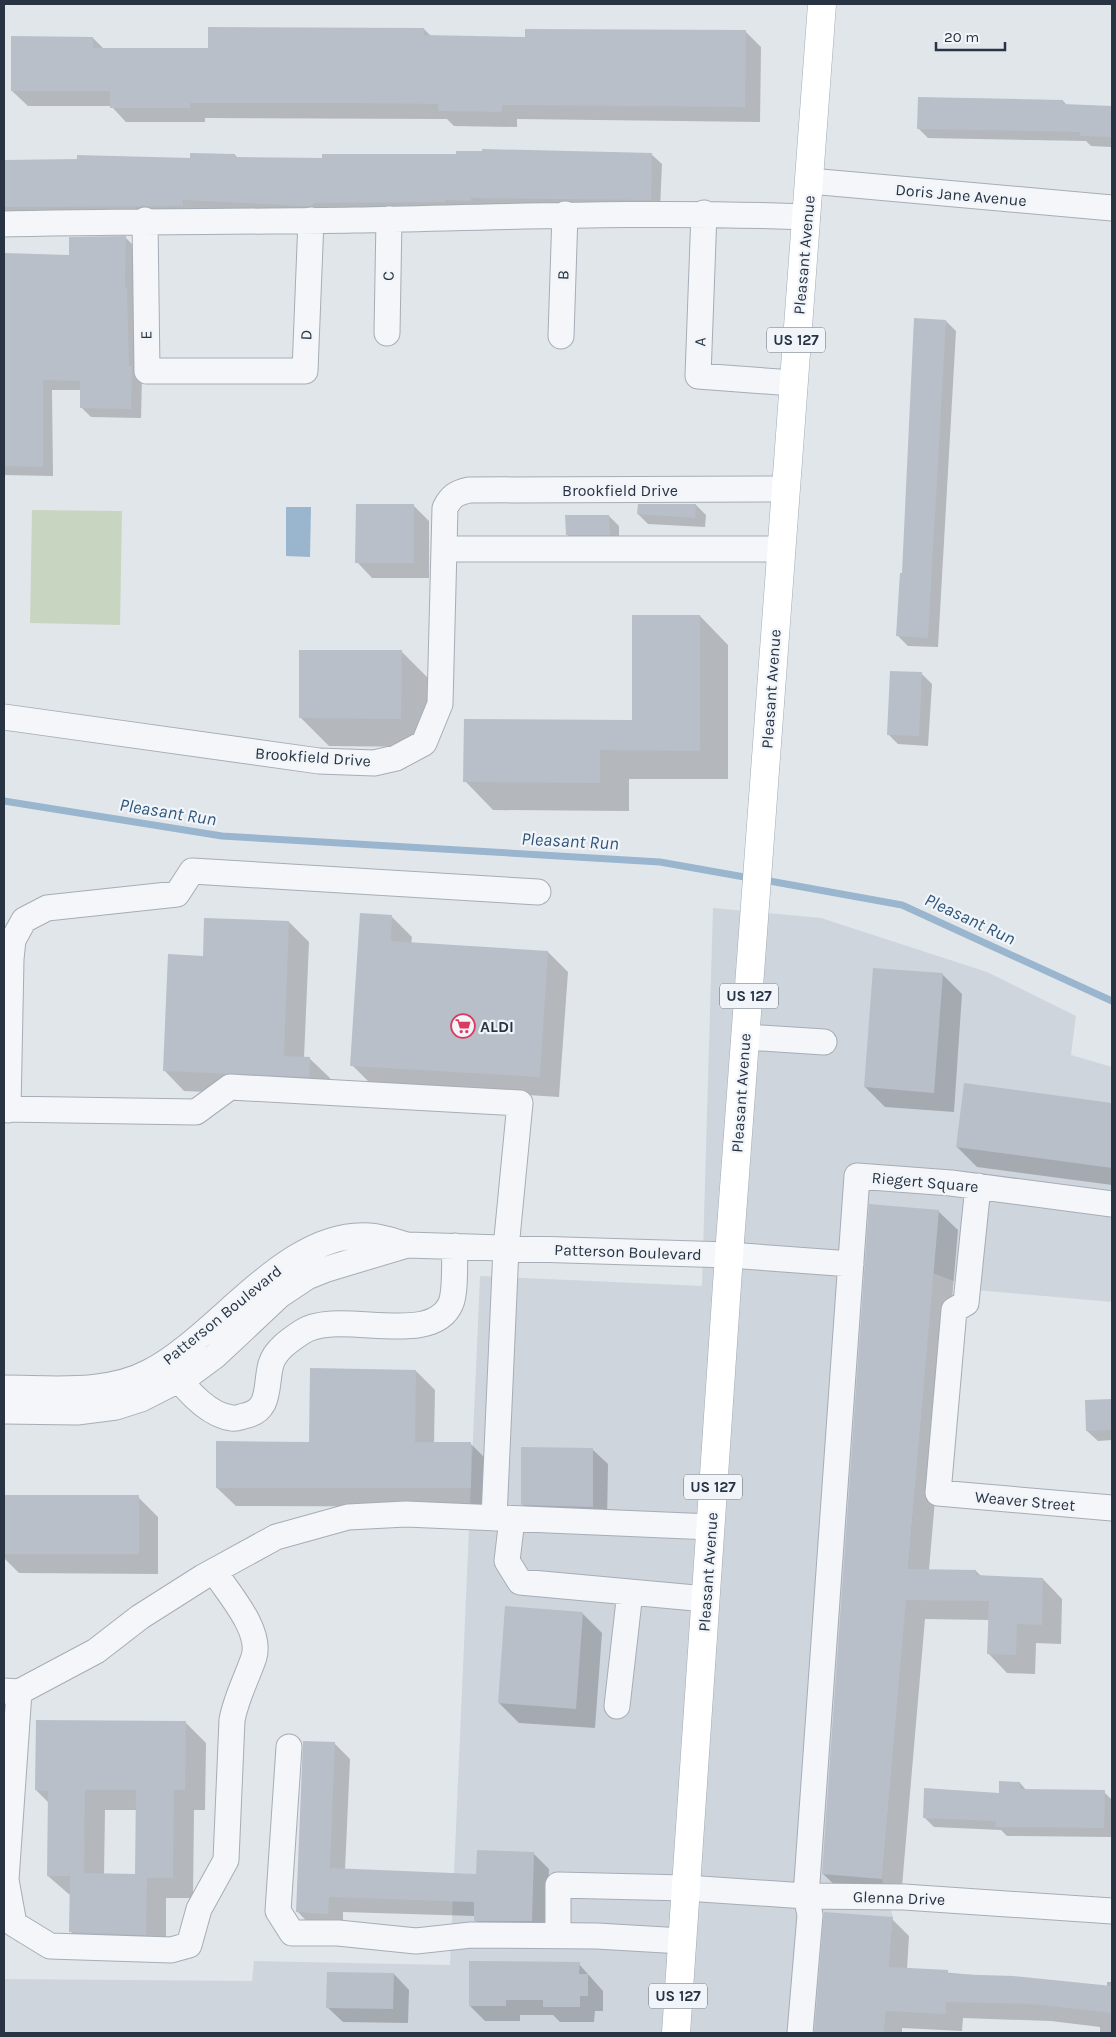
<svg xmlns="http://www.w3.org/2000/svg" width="1116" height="2037" viewBox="0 0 1116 2037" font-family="Karla,sans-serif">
<rect width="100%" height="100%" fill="#e1e6eb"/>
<!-- built -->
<path fill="#cfd5dd" d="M 713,908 L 821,918 L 987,972 L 1076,1016 L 1071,1055 L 1112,1067 L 1112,1302 L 976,1290 L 933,1273 L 882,1879 L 893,1917 L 884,2033 L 4,2033 L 4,1979 L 252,1981 L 254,1961 L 450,1965 L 480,1276 L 702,1286 Z"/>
<!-- green -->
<path fill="#c8d6c1" d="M 32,510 L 122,511 L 120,625 L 30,623 Z"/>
<!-- water -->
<path fill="#99b6ce" d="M 286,507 L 311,507 L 310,557 L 286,556 Z"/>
<!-- shadow -->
<path fill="#0003" fill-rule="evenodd" d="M 424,29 L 431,36 L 526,38 L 746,32 L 761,47 L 760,122 L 517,119 L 517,127 L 454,126 L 447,119 L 205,118 L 205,122 L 126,122 L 111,106 L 28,106 L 12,91 L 93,38 L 104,49 L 209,49 Z
M 1063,101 L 1067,105 L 1112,107 L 1112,147 L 1091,146 L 1086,141 L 928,138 L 918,128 Z
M 651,154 L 662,164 L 660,210 L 4,218 L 4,162 L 191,159 L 235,155 L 238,158 L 324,159 Z
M 126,238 L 136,248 L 142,377 L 141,418 L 91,417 L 81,407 L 82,390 L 52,390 L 53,476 L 4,475 L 4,254 L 70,256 Z
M 946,321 L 956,331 L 938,647 L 908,646 L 898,636 L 903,574 Z
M 696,505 L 706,515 L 705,527 L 648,524 L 638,514 Z
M 414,506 L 429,521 L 429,578 L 372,578 L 357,562 Z
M 609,516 L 619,526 L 619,544 L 577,544 L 567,534 Z
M 700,616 L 728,645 L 728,779 L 629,779 L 629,811 L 493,810 L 465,781 L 633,722 Z
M 401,651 L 430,680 L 430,747 L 329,746 L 300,717 Z
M 922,674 L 932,684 L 928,746 L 898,744 L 888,734 Z
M 392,917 L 412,937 L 411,944 L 548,952 L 568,972 L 559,1097 L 372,1085 L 352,1065 Z
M 289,922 L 309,942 L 304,1058 L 309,1058 L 330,1078 L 329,1097 L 184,1091 L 164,1070 L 204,957 Z
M 942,974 L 962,994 L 954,1112 L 885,1107 L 865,1087 Z
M 965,1085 L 1112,1104 L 1112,1185 L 977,1167 L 957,1147 Z
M 938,1211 L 958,1230 L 929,1570 L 976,1571 L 981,1576 L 1043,1579 L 1062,1599 L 1061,1644 L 1036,1643 L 1035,1674 L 1007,1673 L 988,1653 L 989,1620 L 925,1619 L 901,1898 L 843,1893 L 823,1874 Z
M 416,1371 L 435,1390 L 434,1443 L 470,1443 L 489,1462 L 489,1507 L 236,1506 L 217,1488 L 310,1443 Z
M 1086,1401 L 1112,1402 L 1112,1440 L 1098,1441 L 1087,1431 Z
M 592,1449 L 608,1464 L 607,1521 L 538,1519 L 522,1504 Z
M 4,1496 L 138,1497 L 158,1517 L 158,1574 L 19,1573 L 4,1558 Z
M 582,1613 L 602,1633 L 595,1728 L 519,1723 L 499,1703 Z
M 185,1722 L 206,1743 L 205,1810 L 194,1810 L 193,1898 L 166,1898 L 166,1954 L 91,1952 L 71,1932 L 71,1896 L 48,1876 L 49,1803 L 36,1790 ZM 105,1810 L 137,1810 L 136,1875 L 104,1875 Z
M 334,1743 L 350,1759 L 345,1870 L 477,1875 L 534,1854 L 549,1869 L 546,1936 L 490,1935 L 475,1920 L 475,1916 L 343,1912 L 343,1928 L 312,1927 L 297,1911 Z
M 1020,1783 L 1027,1791 L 1104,1792 L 1112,1800 L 1112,1837 L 1007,1836 L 1001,1830 L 934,1827 L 924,1817 L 1000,1795 Z
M 825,1914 L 892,1919 L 909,1936 L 907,1969 L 1107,1987 L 1107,1982 L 1112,1982 L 1112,2033 L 1100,2033 L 1100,2027 L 1051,2021 L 963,2018 L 962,2031 L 902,2028 L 902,2033 L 816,2033 Z
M 579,1964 L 603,1991 L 603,2011 L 595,2011 L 594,2022 L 560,2022 L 553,2015 L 520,2015 L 520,2021 L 485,2021 L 470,2006 Z
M 394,1974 L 409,1990 L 408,2023 L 343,2022 L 327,2007 Z"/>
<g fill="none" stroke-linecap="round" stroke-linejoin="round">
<!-- stream -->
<path stroke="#99b6ce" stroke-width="7" d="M 4,801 L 222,836 L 660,862 L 750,878
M 764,880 L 902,905 L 1112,1001"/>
</g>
<!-- building -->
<path fill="#b8bfc9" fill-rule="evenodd" d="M 208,27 L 424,28 L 424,35 L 525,37 L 525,29 L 746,30 L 745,107 L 502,105 L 502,112 L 438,111 L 438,104 L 353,103 L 190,103 L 190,108 L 110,108 L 110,91 L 11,91 L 11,36 L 93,37 L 93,48 L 208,48 Z
M 918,97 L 1063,100 L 1063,104 L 1112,106 L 1112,137 L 1080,136 L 1080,132 L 917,129 Z
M 482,149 L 652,153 L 651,200 L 471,198 L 471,201 L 445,200 L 445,202 L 313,203 L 313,206 L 304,206 L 183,200 L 183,206 L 4,207 L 4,160 L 77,159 L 77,155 L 190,158 L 190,153 L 235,154 L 235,157 L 322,158 L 322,154 L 456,154 L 456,151 L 482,151 Z
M 126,236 L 125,287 L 127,287 L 129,366 L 132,366 L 131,409 L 80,408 L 80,381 L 43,380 L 43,467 L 4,466 L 4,253 L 69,255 L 69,237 Z
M 914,318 L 946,320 L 928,638 L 896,636 L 900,573 L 902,573 Z
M 356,504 L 414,504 L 414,563 L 355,563 Z
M 638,504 L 696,504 L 695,518 L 637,514 Z
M 565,515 L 609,515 L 610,535 L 566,535 Z
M 632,615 L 700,615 L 700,751 L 600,750 L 600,783 L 463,782 L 464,719 L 632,720 Z
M 299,650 L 402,650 L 401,719 L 299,718 Z
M 890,671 L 922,672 L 919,736 L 887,735 Z
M 360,913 L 392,915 L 391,941 L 548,951 L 540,1077 L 350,1066 Z
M 204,918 L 289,921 L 284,1056 L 310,1057 L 309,1077 L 163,1071 L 168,954 L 203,956 Z
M 873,968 L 943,973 L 934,1093 L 864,1087 Z
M 964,1083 L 1112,1103 L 1112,1168 L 956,1147 Z
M 869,1204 L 939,1210 L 908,1569 L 976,1570 L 976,1575 L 1043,1578 L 1042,1625 L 1017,1624 L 1016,1655 L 987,1654 L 989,1601 L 906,1600 L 882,1879 L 822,1874 Z
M 310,1368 L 416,1370 L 415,1442 L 471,1442 L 471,1488 L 216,1488 L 216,1441 L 309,1442 Z
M 1112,1399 L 1112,1430 L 1086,1431 L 1085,1400 Z
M 521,1447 L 593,1448 L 593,1507 L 521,1505 Z
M 4,1495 L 139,1495 L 139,1554 L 4,1554 Z
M 505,1606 L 583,1612 L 576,1709 L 498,1703 Z
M 36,1720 L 186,1721 L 185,1790 L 174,1790 L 173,1878 L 147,1878 L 146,1935 L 69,1932 L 70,1876 L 47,1876 L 48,1791 L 35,1790 ZM 85,1790 L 136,1790 L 135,1874 L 84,1873 Z
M 303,1741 L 335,1742 L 330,1868 L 476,1874 L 477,1850 L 534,1852 L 532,1921 L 474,1921 L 474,1902 L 329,1897 L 328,1914 L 296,1912 Z
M 999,1781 L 1020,1782 L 1020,1789 L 1105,1790 L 1104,1828 L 995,1827 L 996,1821 L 923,1818 L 924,1788 L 999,1793 Z
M 824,1912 L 893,1917 L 889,1967 L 948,1970 L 948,1974 L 1013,1976 L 1112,1986 L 1112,2013 L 1033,2004 L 946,2002 L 946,2014 L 886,2011 L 884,2033 L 814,2033 Z
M 469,1961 L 580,1962 L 579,1974 L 588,1974 L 588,1996 L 580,1996 L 580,2007 L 543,2007 L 543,2000 L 506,2000 L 506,2006 L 469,2006 Z
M 327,1972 L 394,1973 L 393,2009 L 326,2008 Z"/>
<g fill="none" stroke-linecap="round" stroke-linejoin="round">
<!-- minor casing -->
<g stroke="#a6adb6" stroke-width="27">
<path id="minor" d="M 810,181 L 1112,208
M 704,213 L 698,376 L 793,383
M 145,220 L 147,371 L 305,371 L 311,220
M 4,224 C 121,221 238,222 355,220 C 506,217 656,211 807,217
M 387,333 L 389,219
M 561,336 L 565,214
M 445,549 L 781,549
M 4,717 L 319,761 L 374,763 L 396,758 L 424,743 L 440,704 L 445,508 C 451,496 456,493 469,490 L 786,489
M 745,1037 L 824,1042
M 4,1109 L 196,1112 L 230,1087 L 520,1103 L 506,1248 L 494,1518
M 8,1110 L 11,959 L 13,940 L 24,920 L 47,908 L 177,894 L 192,871 L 538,892
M 978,1186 L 966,1303 L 954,1310 L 938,1493 L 1112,1508
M 169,1366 C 183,1386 206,1415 232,1418 C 236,1419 240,1417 244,1416 C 272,1411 265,1385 271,1364 C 275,1350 290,1340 302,1332 C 338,1308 432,1349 451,1303 C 456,1290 454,1261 455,1246
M 4,1388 C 51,1388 106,1395 149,1372 C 219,1336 287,1229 370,1236 C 383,1237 396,1242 407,1245 L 729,1255 L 851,1264
M 4,1411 L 77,1412 L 116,1407 L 141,1399 L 192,1373 L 215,1356 L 280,1295 L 307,1277 L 327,1269 L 407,1245
M 512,1519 L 507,1561 L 520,1582 L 706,1599
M 4,1691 L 19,1692 L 96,1651 L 140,1617 L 203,1577 L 276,1537 L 348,1517 L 406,1514 L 711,1527
M 19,1692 L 6,1880 L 14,1924 L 50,1946 L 171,1950 L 189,1945 L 199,1909 L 226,1860 L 232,1720 C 236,1698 247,1678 254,1657 C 262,1630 228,1593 214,1571
M 617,1706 L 630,1592
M 289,1747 L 278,1911 L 292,1933 L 338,1933 L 416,1941 L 471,1935 L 597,1936 L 682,1941
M 558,1935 L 558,1885 L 686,1888 L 806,1896 L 904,1897 L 1112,1911
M 800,2033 L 810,1915 L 806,1896 L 857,1176 L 951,1183 L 1112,1204"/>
</g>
<!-- major casing -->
<g stroke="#9fabb8" stroke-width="29">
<path id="major" d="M 676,2033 L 729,1255 L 822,4"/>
</g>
<!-- minor -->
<use href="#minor" stroke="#f4f6f9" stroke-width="25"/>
<!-- major -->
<use href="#major" stroke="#fff" stroke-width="28"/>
</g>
<!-- icons -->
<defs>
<g id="supermarket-ring" transform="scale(1.25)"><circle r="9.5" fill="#f1f4f8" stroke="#da3c5e" stroke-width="1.5"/><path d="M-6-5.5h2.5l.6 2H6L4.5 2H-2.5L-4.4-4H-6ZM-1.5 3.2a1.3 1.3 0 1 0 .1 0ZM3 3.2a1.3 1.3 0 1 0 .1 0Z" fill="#da3c5e"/></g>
</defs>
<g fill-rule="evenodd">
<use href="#supermarket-ring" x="463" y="1026"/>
</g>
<g text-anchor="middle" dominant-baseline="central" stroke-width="4.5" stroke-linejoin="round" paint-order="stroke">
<!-- shield labels -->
<g fill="#f1f4f8" stroke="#646e7a" stroke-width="1">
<rect x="767" y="327.5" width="58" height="25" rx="4"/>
<rect x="720" y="983.5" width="58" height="25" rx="4"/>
<rect x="684" y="1474.5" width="58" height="25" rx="4"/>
<rect x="649" y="1983.5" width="58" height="25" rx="4"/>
</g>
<g font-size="15" font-weight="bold" fill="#283444">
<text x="796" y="340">US 127</text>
<text x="749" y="996">US 127</text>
<text x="713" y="1487">US 127</text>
<text x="678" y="1996">US 127</text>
</g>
<!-- street labels -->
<g font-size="16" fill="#283444" stroke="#f1f4f8">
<text transform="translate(961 195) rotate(5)">Doris Jane Avenue</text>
<text transform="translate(804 255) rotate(-85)">Pleasant Avenue</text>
<text transform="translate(563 275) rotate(-88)">B</text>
<text transform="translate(388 276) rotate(-89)">C</text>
<text transform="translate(146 335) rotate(-91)">E</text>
<text transform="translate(306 335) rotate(-88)">D</text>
<text transform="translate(700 342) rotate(-88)">A</text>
<text x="620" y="490">Brookfield Drive</text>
<text transform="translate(771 689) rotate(-86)">Pleasant Avenue</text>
<text transform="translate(313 757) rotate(4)">Brookfield Drive</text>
<text transform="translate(741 1093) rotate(-86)">Pleasant Avenue</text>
<text transform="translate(925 1182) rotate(5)">Riegert Square</text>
<text transform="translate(628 1252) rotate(2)">Patterson Boulevard</text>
<text transform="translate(222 1315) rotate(-39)">Patterson Boulevard</text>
<text transform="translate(1025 1501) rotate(5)">Weaver Street</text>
<text transform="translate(708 1572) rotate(-86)">Pleasant Avenue</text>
<text transform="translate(899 1898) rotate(2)">Glenna Drive</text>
</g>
<!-- poi labels -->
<g font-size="16" font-weight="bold" fill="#283444" stroke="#f1f4f8" text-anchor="start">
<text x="480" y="1026">ALDI</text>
</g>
<!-- water labels -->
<g font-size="18" font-style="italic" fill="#2e567c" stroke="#f1f4f8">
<text transform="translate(168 812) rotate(9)">Pleasant Run</text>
<text transform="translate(570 841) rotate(3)">Pleasant Run</text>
<text transform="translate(970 919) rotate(25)">Pleasant Run</text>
</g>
</g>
<!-- border -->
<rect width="1116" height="2037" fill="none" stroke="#283444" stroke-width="10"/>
<!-- scale -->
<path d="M936 42v8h69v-8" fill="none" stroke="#283444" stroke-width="2.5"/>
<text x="944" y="42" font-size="15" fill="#283444" stroke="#f1f4f8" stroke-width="4" paint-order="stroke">20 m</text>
</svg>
